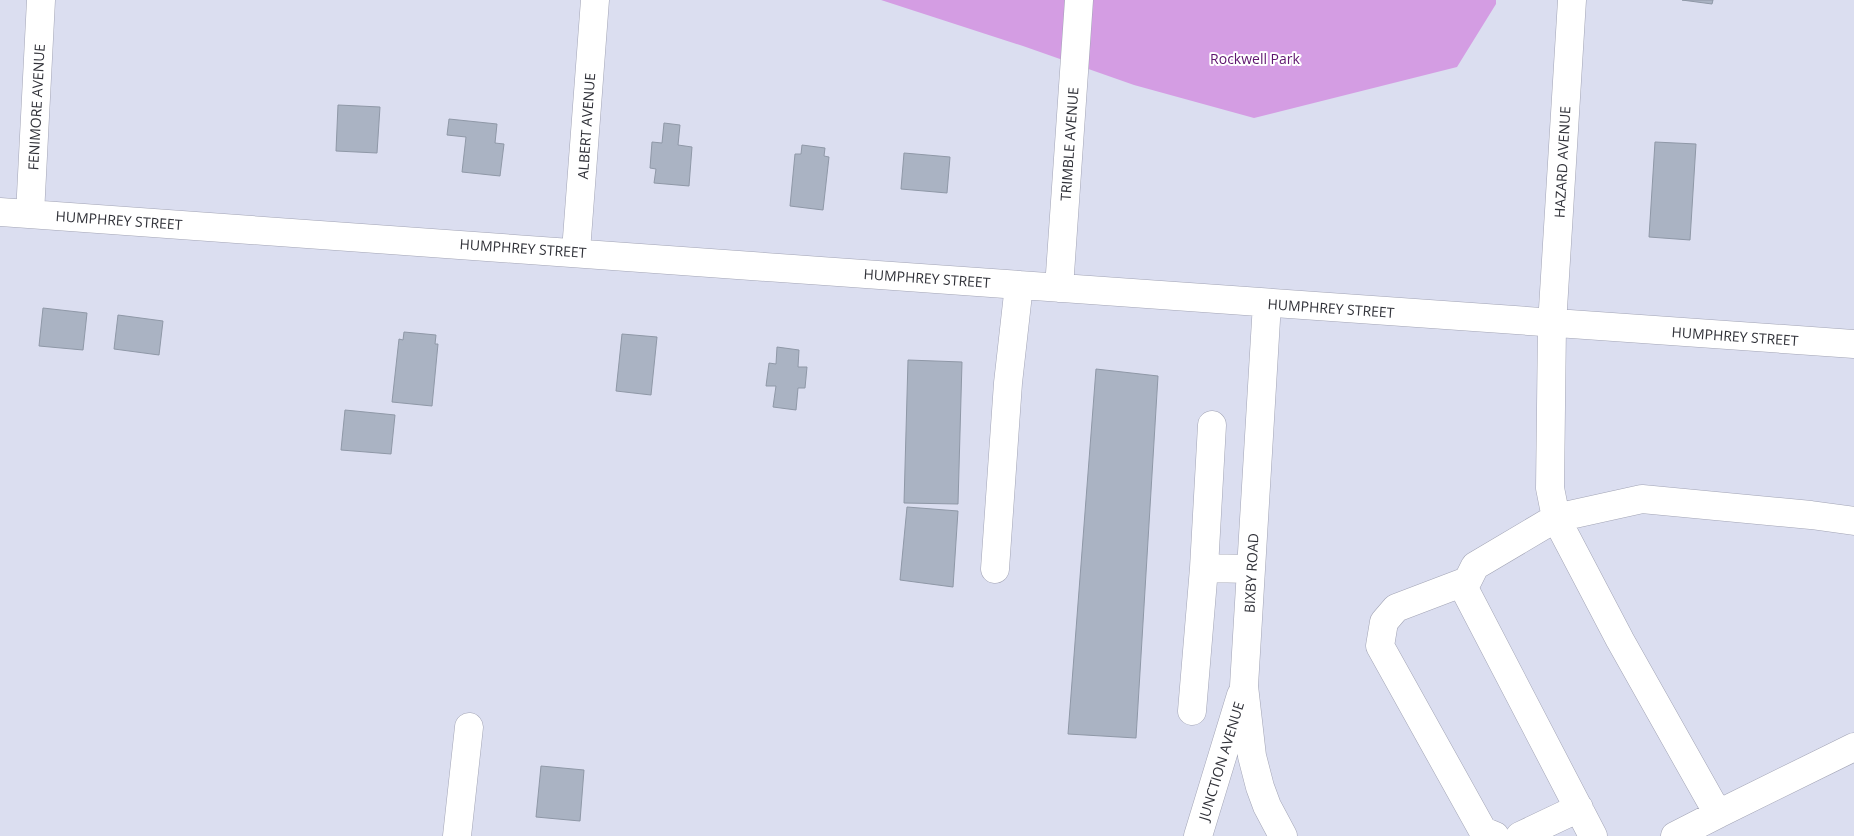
<svg xmlns="http://www.w3.org/2000/svg" width="1854" height="836" viewBox="0 0 1854 836" font-family="'Open Sans',sans-serif">
<rect width="100%" height="100%" fill="#dbdef0"/>
<!-- green -->
<path fill="#d49de3" d="M 881,0 L 1496,0 L 1496,4 L 1457,67 L 1254,118 L 1134,85 L 1023,46 Z"/>
<!-- building -->
<path fill="#aab3c3" stroke="#8f98a7" d="M 1682,0 L 1713,0 L 1712,4 Z
M 338,105 L 380,107 L 377,153 L 336,151 Z
M 449,119 L 497,124 L 495,143 L 504,144 L 500,176 L 462,172 L 466,137 L 447,135 Z
M 664,123 L 680,125 L 678,145 L 692,147 L 689,186 L 654,183 L 656,169 L 650,168 L 652,142 L 662,143 Z
M 1655,142 L 1696,144 L 1690,240 L 1649,237 Z
M 802,145 L 825,148 L 824,156 L 829,157 L 823,210 L 790,206 L 795,154 L 801,154 Z
M 904,153 L 950,157 L 947,193 L 901,189 Z
M 43,308 L 87,313 L 83,350 L 39,346 Z
M 118,315 L 163,321 L 159,355 L 114,349 Z
M 404,332 L 436,335 L 435,344 L 438,344 L 432,406 L 392,402 L 399,339 L 403,340 Z
M 622,334 L 657,337 L 651,395 L 616,391 Z
M 777,347 L 799,350 L 798,367 L 807,367 L 805,388 L 798,388 L 796,410 L 773,407 L 776,386 L 766,386 L 769,363 L 776,364 Z
M 908,360 L 962,362 L 958,504 L 904,503 Z
M 1096,369 L 1158,376 L 1136,738 L 1068,734 Z
M 345,410 L 395,415 L 391,454 L 341,450 Z
M 907,507 L 958,511 L 953,587 L 900,580 Z
M 541,766 L 584,770 L 580,821 L 536,817 Z"/>
<g fill="none" stroke-linecap="round" stroke-linejoin="round">
<!-- minor casing -->
<g stroke="#a2a4b5" stroke-width="29">
<path id="minor" d="M 1572,0 L 1552,325 L 1550,488 L 1556,518 L 1620,640 L 1718,814 L 1675,836
M 0,212 C 618,254 1236,304 1854,344
M 30,214 L 41,0
M 576,251 L 595,0
M 1059,288 L 1079,0
M 1267,303 L 1244,686 L 1252,756 L 1260,787 L 1267,806 L 1283,836
M 1204,568 L 1212,425
M 995,569 L 1008,383 L 1019,285
M 1467,581 L 1396,608 L 1384,622 L 1380,646 L 1483,831 L 1495,836
M 1192,711 L 1204,568 L 1251,569
M 1718,814 L 1854,747
M 457,836 L 469,727
M 1198,836 L 1241,695
M 1520,836 L 1579,808
M 1593,836 L 1464,588 L 1475,566 L 1556,518 L 1642,499 L 1811,515 L 1854,521"/>
</g>
<!-- minor -->
<use href="#minor" stroke="#fff" stroke-width="28"/>
</g>
<g text-anchor="middle" dominant-baseline="central" stroke-width="4" stroke-linejoin="round" paint-order="stroke">
<!-- park labels -->
<g font-size="14" fill="#5e156e" stroke="#fff">
<text x="1255" y="58">Rockwell Park</text>
</g>
<!-- street labels -->
<g font-size="14" fill="#313239" stroke="#fff">
<text transform="translate(36 107) rotate(-87)">FENIMORE AVENUE</text>
<text transform="translate(586 126) rotate(-86)">ALBERT AVENUE</text>
<text transform="translate(1069 144) rotate(-86)">TRIMBLE AVENUE</text>
<text transform="translate(1562 162) rotate(-87)">HAZARD AVENUE</text>
<text transform="translate(119 220) rotate(4)">HUMPHREY STREET</text>
<text transform="translate(523 248) rotate(4)">HUMPHREY STREET</text>
<text transform="translate(927 278) rotate(4)">HUMPHREY STREET</text>
<text transform="translate(1331 308) rotate(4)">HUMPHREY STREET</text>
<text transform="translate(1735 336) rotate(4)">HUMPHREY STREET</text>
<text transform="translate(1251 573) rotate(-87)">BIXBY ROAD</text>
<text transform="translate(1221 761) rotate(-73)">JUNCTION AVENUE</text>
</g>
</g>
</svg>
